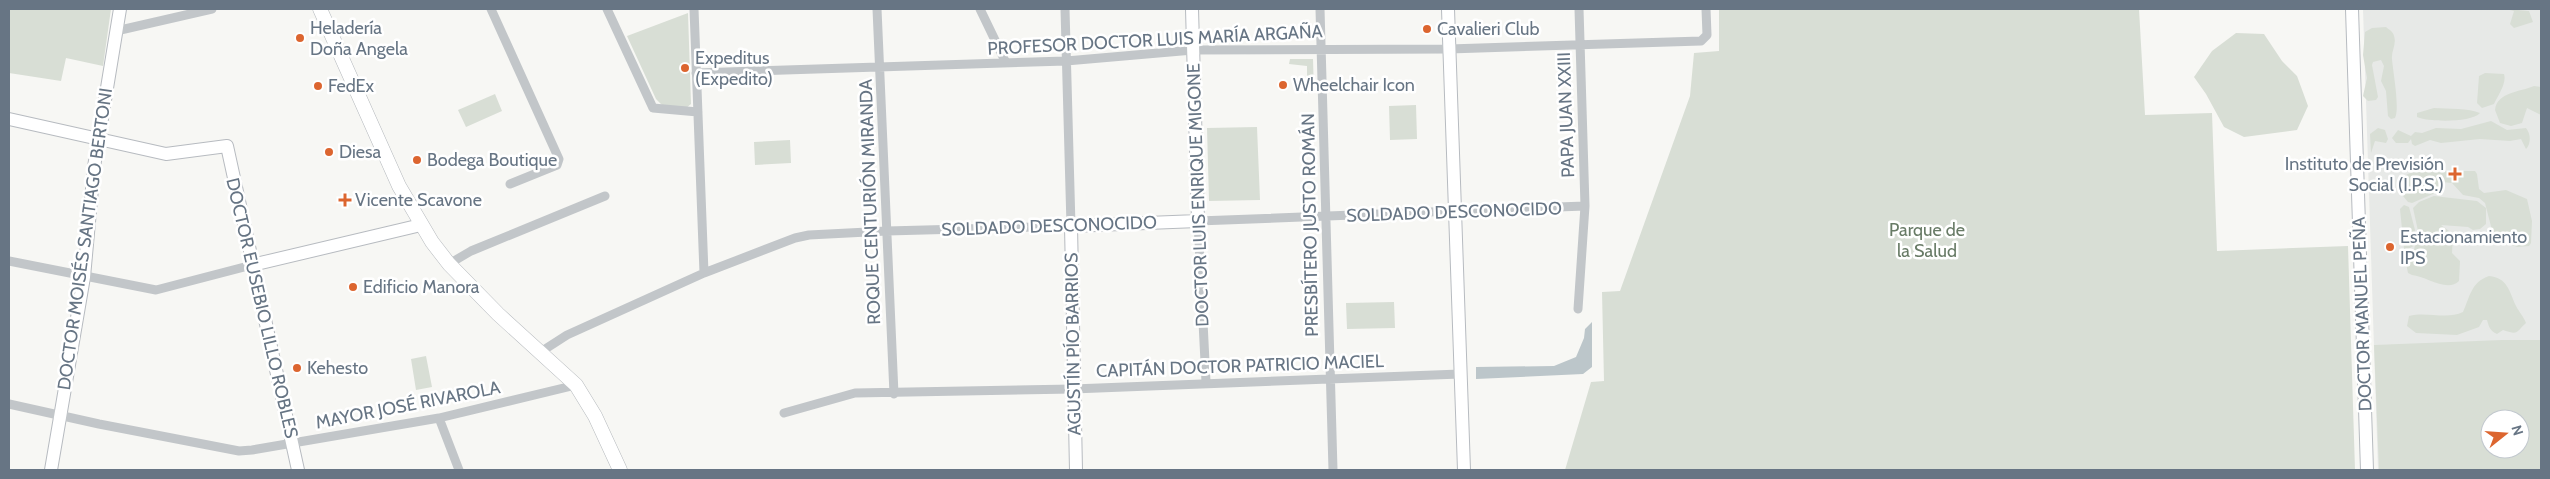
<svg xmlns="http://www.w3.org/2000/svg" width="2550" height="479" viewBox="0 0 2550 479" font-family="Cabin,sans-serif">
<rect width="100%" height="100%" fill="#f7f7f4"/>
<!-- built -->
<path fill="#e7e9e7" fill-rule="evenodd" d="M 2363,9 L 2541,9 L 2541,470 L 2378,470 ZM 2490,419 L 2520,419 L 2520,449 L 2490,449 Z"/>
<!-- green -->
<path fill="#d8ded5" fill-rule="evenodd" d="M 9,9 L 111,9 L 103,66 L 66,58 L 61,81 L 9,73 Z
M 1719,9 L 2139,9 L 2145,115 L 2212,113 L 2217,251 L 2348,246 L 2355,470 L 1565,470 L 1591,382 L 1604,381 L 1602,292 L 1620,291 L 1690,96 L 1694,53 L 1719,51 Z
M 2506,9 L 2529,11 L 2533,22 L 2514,28 L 2510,24 L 2514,11 Z
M 688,13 L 691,104 L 685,109 L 663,106 L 656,99 L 627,36 Z
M 2386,27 C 2389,30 2393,31 2394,36 C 2397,44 2391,51 2392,59 C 2393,72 2400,108 2395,118 L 2391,119 L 2388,116 L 2386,91 L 2381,81 L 2384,66 L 2381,60 L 2373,62 L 2372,65 L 2378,97 L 2376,100 L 2368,101 L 2363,96 L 2367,78 L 2363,55 L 2365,32 L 2372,28 Z
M 2236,33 L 2264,34 L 2282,61 L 2297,76 L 2308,106 L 2297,130 L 2244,137 L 2224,127 L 2206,94 L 2194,77 L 2212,51 Z
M 1290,59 L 1313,59 L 1314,93 L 1307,92 L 1307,66 L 1289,64 Z
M 2485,73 L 2504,74 C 2507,83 2498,95 2494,104 L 2482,108 L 2477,103 L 2479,76 Z
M 2534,86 L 2541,87 L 2541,115 L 2527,108 L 2522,123 L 2511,126 L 2500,123 L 2495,110 C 2497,92 2520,92 2534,86 Z
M 495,94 L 502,111 L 466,127 L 458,110 Z
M 1416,105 L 1417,139 L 1390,140 L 1389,106 Z
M 2434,108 C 2448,109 2469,108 2480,113 C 2471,123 2428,122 2417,117 L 2417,113 Z
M 2491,121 L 2507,130 L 2526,128 C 2531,134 2531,144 2526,149 L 2521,139 L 2510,141 L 2480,139 L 2441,143 L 2430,140 L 2415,146 L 2412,144 L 2411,139 L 2408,143 L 2396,143 L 2392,138 L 2398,130 L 2411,136 L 2415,132 L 2422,133 L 2436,128 L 2461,129 Z
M 1257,127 L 1260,200 L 1209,201 L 1207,128 Z
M 2378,128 L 2385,130 L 2388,139 L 2386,143 L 2375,141 L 2371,153 L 2370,134 Z
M 790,140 L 791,163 L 755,165 L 754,142 Z
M 2448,171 L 2475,171 L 2477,174 L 2479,189 L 2484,193 L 2506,190 L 2527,199 L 2532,221 L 2531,243 L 2529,246 L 2517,247 L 2499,240 L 2493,234 L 2485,203 L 2479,198 L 2463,195 L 2452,183 L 2442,182 L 2433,194 L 2412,203 L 2408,202 L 2403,196 L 2400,180 C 2410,167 2433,173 2448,171 Z
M 2434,196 L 2477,201 L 2486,208 L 2486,224 L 2480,229 L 2473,230 L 2468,227 L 2441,225 L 2453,234 L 2452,253 L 2460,261 L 2459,281 C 2447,293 2426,276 2412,275 L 2408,273 L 2405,258 L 2414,250 L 2415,245 L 2407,250 L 2404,249 L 2400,209 L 2404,205 L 2409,207 L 2415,230 L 2416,244 L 2418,231 L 2413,208 L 2419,202 Z
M 2489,276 C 2508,278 2509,291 2516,306 C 2519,312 2524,317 2526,323 C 2515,333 2519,335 2503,330 L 2497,334 C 2490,331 2489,327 2487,320 L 2483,320 L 2479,327 L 2457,335 L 2416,333 L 2407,326 L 2409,316 C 2427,311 2446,320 2463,312 C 2470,297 2471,282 2489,276 Z
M 1394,302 L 1395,328 L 1347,329 L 1346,303 Z
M 2502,340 L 2541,340 L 2541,470 L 2379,470 L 2374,345 ZM 2490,419 L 2520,419 L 2520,449 L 2490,449 Z
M 426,356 L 432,387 L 416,390 L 411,359 Z"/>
<!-- water -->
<path fill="#bcc6ca" d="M 1592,322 L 1592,367 L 1583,374 L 1476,379 L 1476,367 L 1554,366 L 1576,357 L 1584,338 L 1585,329 Z"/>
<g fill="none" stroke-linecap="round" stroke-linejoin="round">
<!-- secondary casing -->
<g stroke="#b7bbc0" stroke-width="14">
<path id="secondary" d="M 1448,9 L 1464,470
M 2352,9 L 2367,470
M 9,119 L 166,154 L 227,146 L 298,470
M 252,265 L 421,225
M 51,470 L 84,277 L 94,167 L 120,9
M 1076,470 L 1071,226 L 1198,221 L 1192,9"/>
</g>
<!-- primary casing -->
<g stroke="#b5b9bd" stroke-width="15">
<path id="primary" d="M 320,9 L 399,186 L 432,242 L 449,264 L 498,314 L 576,385 L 595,416 L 620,470"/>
</g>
<!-- street -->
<path stroke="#c2c6c9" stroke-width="9" d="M 491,9 L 559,159 L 557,165 L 510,184
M 607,9 L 653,108 L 698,112
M 694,9 L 704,273
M 877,9 L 894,394
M 980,9 L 1006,63
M 1320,9 L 1333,470
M 116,31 L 212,9
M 696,73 L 1066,61 L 1193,50 L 1449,49 L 1701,41 L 1707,35 L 1706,9
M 9,261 L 156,290 L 252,265
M 449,264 L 471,251 L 605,196
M 1578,309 L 1585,206 L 1579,9
M 539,353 L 567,335 L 704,273 L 795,238 L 809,235 L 887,231 L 1071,226 L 1065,9
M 1206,382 L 1198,221 L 1585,206
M 9,404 L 99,424 L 239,451 L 252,450 L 439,418 L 576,385
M 784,413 L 855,393 L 1073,389 L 1460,374
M 439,418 L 459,470"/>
<!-- secondary -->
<use href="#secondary" stroke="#fff" stroke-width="12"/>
<!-- primary -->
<use href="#primary" stroke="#fff" stroke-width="14"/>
</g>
<!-- markers -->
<g fill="#dc652f" stroke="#fff" stroke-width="2">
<circle cx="1427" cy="29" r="5"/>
<circle cx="300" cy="38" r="5"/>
<circle cx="685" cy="68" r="5"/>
<circle cx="1283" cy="85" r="5"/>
<circle cx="318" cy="86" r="5"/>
<circle cx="329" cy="152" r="5"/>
<circle cx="417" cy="160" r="5"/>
<path d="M2452.5 166.5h5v5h5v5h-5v5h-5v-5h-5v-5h5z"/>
<path d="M342.5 192.5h5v5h5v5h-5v5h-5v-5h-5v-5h5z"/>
<circle cx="2390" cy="247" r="5"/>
<circle cx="353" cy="287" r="5"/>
<circle cx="297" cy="368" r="5"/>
</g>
<g text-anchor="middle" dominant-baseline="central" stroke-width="5" stroke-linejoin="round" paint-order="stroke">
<!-- poi labels -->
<g font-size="18" fill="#677584" stroke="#fff" text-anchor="start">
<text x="310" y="28">Heladería<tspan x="310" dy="21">Doña Angela</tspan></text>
<text x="1437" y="29">Cavalieri Club</text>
<text x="695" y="58">Expeditus<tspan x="695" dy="21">(Expedito)</tspan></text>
<text x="1293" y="85">Wheelchair Icon</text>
<text x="328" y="86">FedEx</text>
<text x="339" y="152">Diesa</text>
<text x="427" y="160">Bodega Boutique</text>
<text x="2444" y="164" text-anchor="end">Instituto de Previsión<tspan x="2444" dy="21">Social (I.P.S.)</tspan></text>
<text x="355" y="200">Vicente Scavone</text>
<text x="2400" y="237">Estacionamiento<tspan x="2400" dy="21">IPS</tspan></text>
<text x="363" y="287">Edificio Manora</text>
<text x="307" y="368">Kehesto</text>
</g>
<!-- street labels -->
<g font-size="18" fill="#677584" stroke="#fff">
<text transform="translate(1155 40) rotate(-3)">PROFESOR DOCTOR LUIS MARÍA ARGAÑA</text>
<text transform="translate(1566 115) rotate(-92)">PAPA JUAN XXIII</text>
<text transform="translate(1198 195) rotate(-92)">DOCTOR LUIS ENRIQUE MIGONE</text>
<text transform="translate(870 202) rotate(-92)">ROQUE CENTURIÓN MIRANDA</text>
<text transform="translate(1454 212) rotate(-2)">SOLDADO DESCONOCIDO</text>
<text transform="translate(1310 225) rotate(-91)">PRESBÍTERO JUSTO ROMÁN</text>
<text transform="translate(1049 226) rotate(-2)">SOLDADO DESCONOCIDO</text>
<text transform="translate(85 239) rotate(-82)">DOCTOR MOISÉS SANTIAGO BERTONI</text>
<text transform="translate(262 308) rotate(77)">DOCTOR EUSEBIO LILLO ROBLES</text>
<text transform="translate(2362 314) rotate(-92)">DOCTOR MANUEL PEÑA</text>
<text transform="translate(1073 344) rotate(-91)">AGUSTÍN PÍO BARRIOS</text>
<text transform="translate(1240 366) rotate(-2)">CAPITÁN DOCTOR PATRICIO MACIEL</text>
<text transform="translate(408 405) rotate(-11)">MAYOR JOSÉ RIVAROLA</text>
</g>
<!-- park labels -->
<g font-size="18" fill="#687b66" stroke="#fff">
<text x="1927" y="230">Parque de<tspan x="1927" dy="21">la Salud</tspan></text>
</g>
</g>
<!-- border -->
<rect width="2550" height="479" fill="none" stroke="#677584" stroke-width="20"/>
<!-- north arrow -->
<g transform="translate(2505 434) rotate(73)"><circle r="24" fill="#ffffff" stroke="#c2c8ce"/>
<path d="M0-4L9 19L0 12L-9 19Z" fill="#dc652f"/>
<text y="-8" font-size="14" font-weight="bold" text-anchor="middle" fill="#677584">N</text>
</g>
</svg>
